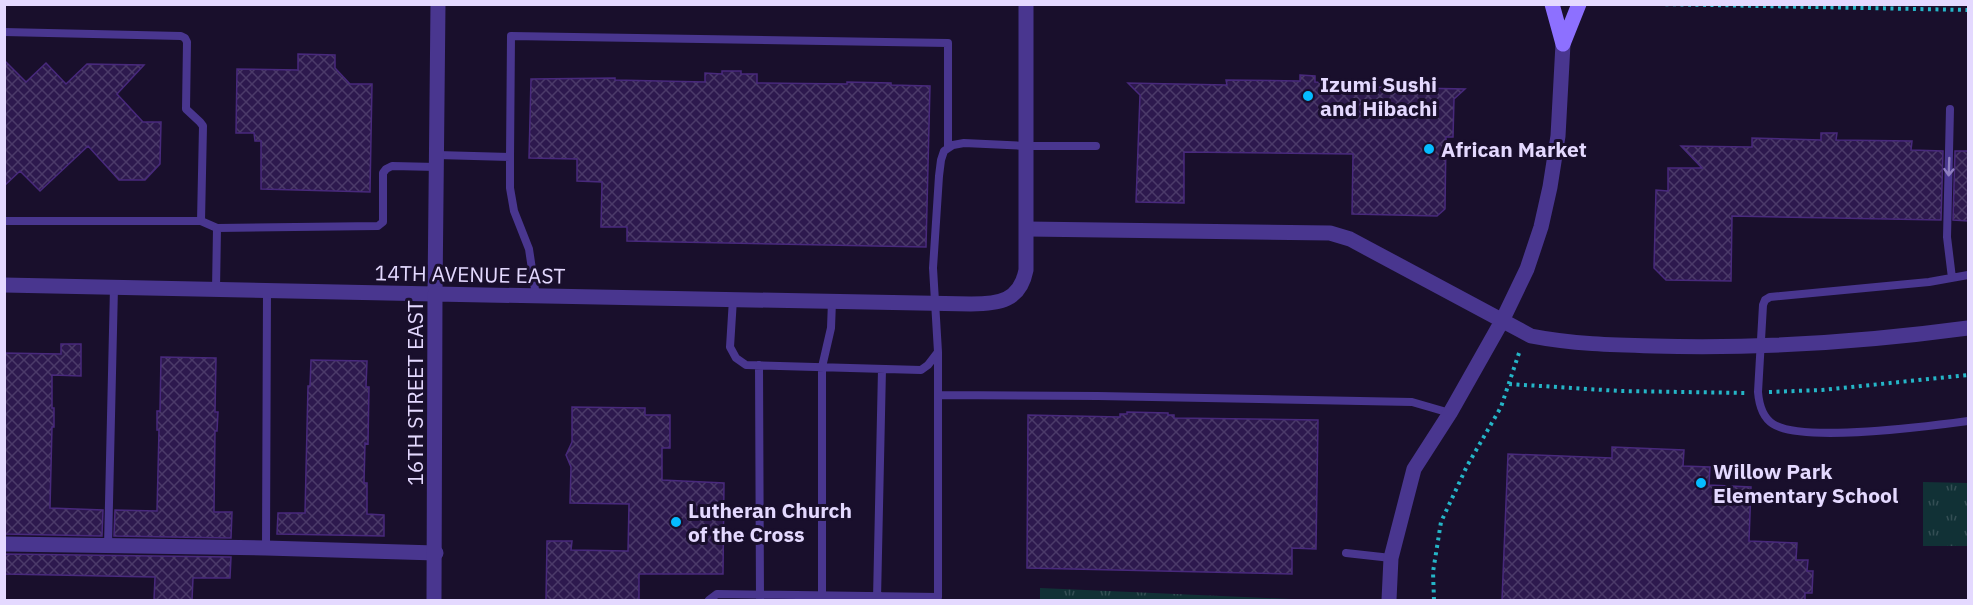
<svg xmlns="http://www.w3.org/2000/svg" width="1973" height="605" viewBox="0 0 1973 605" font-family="'IBM Plex Sans',sans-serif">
<defs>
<pattern id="park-tufts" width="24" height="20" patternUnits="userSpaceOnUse" patternTransform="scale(1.5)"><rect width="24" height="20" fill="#113136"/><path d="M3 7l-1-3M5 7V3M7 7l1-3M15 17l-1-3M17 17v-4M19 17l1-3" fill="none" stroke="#344e54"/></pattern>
<pattern id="building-cross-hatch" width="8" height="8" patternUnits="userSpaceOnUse" patternTransform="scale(1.5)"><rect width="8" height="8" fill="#2d194e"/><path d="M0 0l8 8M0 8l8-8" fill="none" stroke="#4b3a69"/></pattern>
</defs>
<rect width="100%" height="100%" fill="#190f2c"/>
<!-- park -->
<path fill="url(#park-tufts)" d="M 1923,482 L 1968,483 L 1968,546 L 1923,546 Z
M 1040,588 L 1314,600 L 1040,600 Z"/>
<!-- building -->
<path fill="url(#building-cross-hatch)" stroke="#48297c" stroke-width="1.5" d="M 298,54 L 335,55 L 335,68 L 350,84 L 372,84 L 370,192 L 261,189 L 261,141 L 255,141 L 254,133 L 236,133 L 237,69 L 298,70 Z
M 4,60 L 26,82 L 46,63 L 66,84 L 87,64 L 144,65 L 117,94 L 143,122 L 161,122 L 160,164 L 145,180 L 119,180 L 88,146 L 40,191 L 20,171 L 4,186 Z
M 722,71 L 741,71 L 741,74 L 757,74 L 757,83 L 847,84 L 847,82 L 891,83 L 891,85 L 930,86 L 926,247 L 627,241 L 627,227 L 601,227 L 602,182 L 577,181 L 577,159 L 529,158 L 531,79 L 615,78 L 615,80 L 705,82 L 705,73 L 722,74 Z
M 1300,75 L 1315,76 L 1315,82 L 1366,83 L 1366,87 L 1465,89 L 1454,99 L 1453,137 L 1446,137 L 1445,209 L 1437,216 L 1352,214 L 1353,154 L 1184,152 L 1184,203 L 1136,202 L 1140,95 L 1128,83 L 1227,85 L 1226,80 L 1300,81 Z
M 1821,133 L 1837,133 L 1836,140 L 1912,141 L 1911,150 L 1943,151 L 1941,220 L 1732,216 L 1731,281 L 1666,280 L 1654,268 L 1656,190 L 1668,191 L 1668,168 L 1702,168 L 1681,146 L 1752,147 L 1752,138 L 1821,140 Z
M 1955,151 L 1968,151 L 1968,221 L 1953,220 Z
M 61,344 L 81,344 L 81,376 L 52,375 L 52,408 L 54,408 L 54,427 L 52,427 L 50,508 L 103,510 L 102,536 L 4,534 L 4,353 L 61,354 Z
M 161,357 L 216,358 L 215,412 L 218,412 L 217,431 L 215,431 L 214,512 L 232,512 L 231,538 L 114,536 L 115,510 L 157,511 L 159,430 L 157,430 L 157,411 L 160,411 Z
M 311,360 L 367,361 L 366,387 L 369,387 L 368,444 L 365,443 L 364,483 L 367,483 L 367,514 L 384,515 L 384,536 L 277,534 L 278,513 L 305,513 L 308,386 L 310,386 Z
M 572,407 L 645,408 L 645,415 L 670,415 L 670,448 L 662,448 L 662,480 L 724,483 L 723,574 L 639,574 L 639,600 L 546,600 L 547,541 L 572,541 L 571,550 L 628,551 L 629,504 L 570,503 L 571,467 L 566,455 L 572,442 Z
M 1127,412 L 1168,413 L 1168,415 L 1174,415 L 1174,418 L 1318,420 L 1316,549 L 1292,548 L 1292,574 L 1027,568 L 1028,415 L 1120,417 L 1120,414 L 1127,414 Z
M 1612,447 L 1684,450 L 1683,466 L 1710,467 L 1709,485 L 1751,487 L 1749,541 L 1797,543 L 1796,560 L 1808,560 L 1807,571 L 1813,571 L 1812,593 L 1805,593 L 1805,600 L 1502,600 L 1508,454 L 1612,458 Z
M 4,554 L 231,557 L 230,578 L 193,578 L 192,600 L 154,600 L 155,577 L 4,574 Z"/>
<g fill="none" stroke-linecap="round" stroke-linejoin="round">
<!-- path -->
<path stroke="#25b5c7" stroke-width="4" stroke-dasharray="3 4.5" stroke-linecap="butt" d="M 1658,4 L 1968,10
M 1509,384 L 1620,391 L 1747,393
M 1769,392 L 1822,390 L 1968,375
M 1434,600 L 1433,572 L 1441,522 L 1467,466 L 1501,407 L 1519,353"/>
<!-- service -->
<path stroke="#49368f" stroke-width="8" d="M 4,32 L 181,36 L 185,38 L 187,42 L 186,109 L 200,122 L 203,126 L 201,221 L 4,221
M 1950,109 L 1947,237 L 1952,278
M 437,155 L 510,157 L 510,188 L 514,211 L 529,249 L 536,296
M 510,157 L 511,36 L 948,43 L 948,148
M 201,221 L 217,228
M 1968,275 L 1929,282 L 1770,297 L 1765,300 L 1763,305 L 1758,392 C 1759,404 1762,417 1773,424 C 1802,443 1931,426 1968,421
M 216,290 L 217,228 L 378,226 L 383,222 L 383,173 L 386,169 L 392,166 L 437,167
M 733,299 L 730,347 L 736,358 L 746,365 L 921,370 L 928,365 L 938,352 L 933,268 L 939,176 L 941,160 L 944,151 L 953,145 L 964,143 L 1026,146 L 1096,146
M 759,365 L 760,600
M 938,395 L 1098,396 L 1412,402 L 1450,413
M 108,546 L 114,287
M 266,548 L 267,291
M 1346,553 L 1391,558
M 822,599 L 822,367 L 831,328 L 832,301
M 877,599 L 882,369
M 709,600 L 717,594 L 938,597 L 938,352"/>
<!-- minor -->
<path stroke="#49368f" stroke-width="15" d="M 1027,229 L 1330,233 L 1350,239 L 1531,336 C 1572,344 1613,345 1654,346 C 1759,349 1864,342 1968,328
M 4,285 L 435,294 L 438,4
M 4,544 L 266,548 L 436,553
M 1389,600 L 1391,558 L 1414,469 L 1450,413 L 1502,321 L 1527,269 L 1541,227 L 1550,187 L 1558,136 L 1563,44"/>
<!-- tertiary -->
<path stroke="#49368f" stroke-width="15" d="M 434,600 L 435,294 L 971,304 C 999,304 1020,301 1026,270 L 1026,4"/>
<!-- secondary -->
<path stroke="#8d70ff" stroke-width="15" d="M 1552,4 L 1563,44
M 1563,44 L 1579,4"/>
</g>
<!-- one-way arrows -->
<defs><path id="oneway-shaft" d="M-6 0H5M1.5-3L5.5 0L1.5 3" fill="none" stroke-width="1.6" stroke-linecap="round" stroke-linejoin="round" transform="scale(1.5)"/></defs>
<use stroke="#8f7fc1" href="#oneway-shaft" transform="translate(1949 167) rotate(92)"/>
<!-- markers -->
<g fill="#05bbff" stroke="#190f2c" stroke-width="2">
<circle cx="1308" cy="96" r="6"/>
<circle cx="1429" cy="149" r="6"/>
<circle cx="1701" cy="483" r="6"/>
<circle cx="676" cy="522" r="6"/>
</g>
<g text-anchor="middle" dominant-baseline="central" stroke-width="6" stroke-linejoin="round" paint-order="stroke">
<!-- poi labels -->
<g font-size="21" font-weight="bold" fill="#e4d9ff" stroke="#190f2c" text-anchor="start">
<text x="1320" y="84">Izumi Sushi<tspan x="1320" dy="24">and Hibachi</tspan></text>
<text x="1441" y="149">African Market</text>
<text x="1713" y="471">Willow Park<tspan x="1713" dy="24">Elementary School</tspan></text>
<text x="688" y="510">Lutheran Church<tspan x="688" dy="24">of the Cross</tspan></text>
</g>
<!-- street labels -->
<g font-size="21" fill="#e4d9ff" stroke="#190f2c">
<text transform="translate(470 274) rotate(1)">14TH AVENUE EAST</text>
<text transform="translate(415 393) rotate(-90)">16TH STREET EAST</text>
</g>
</g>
<!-- border -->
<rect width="1973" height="605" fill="none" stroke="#e4d9ff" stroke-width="12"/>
</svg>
